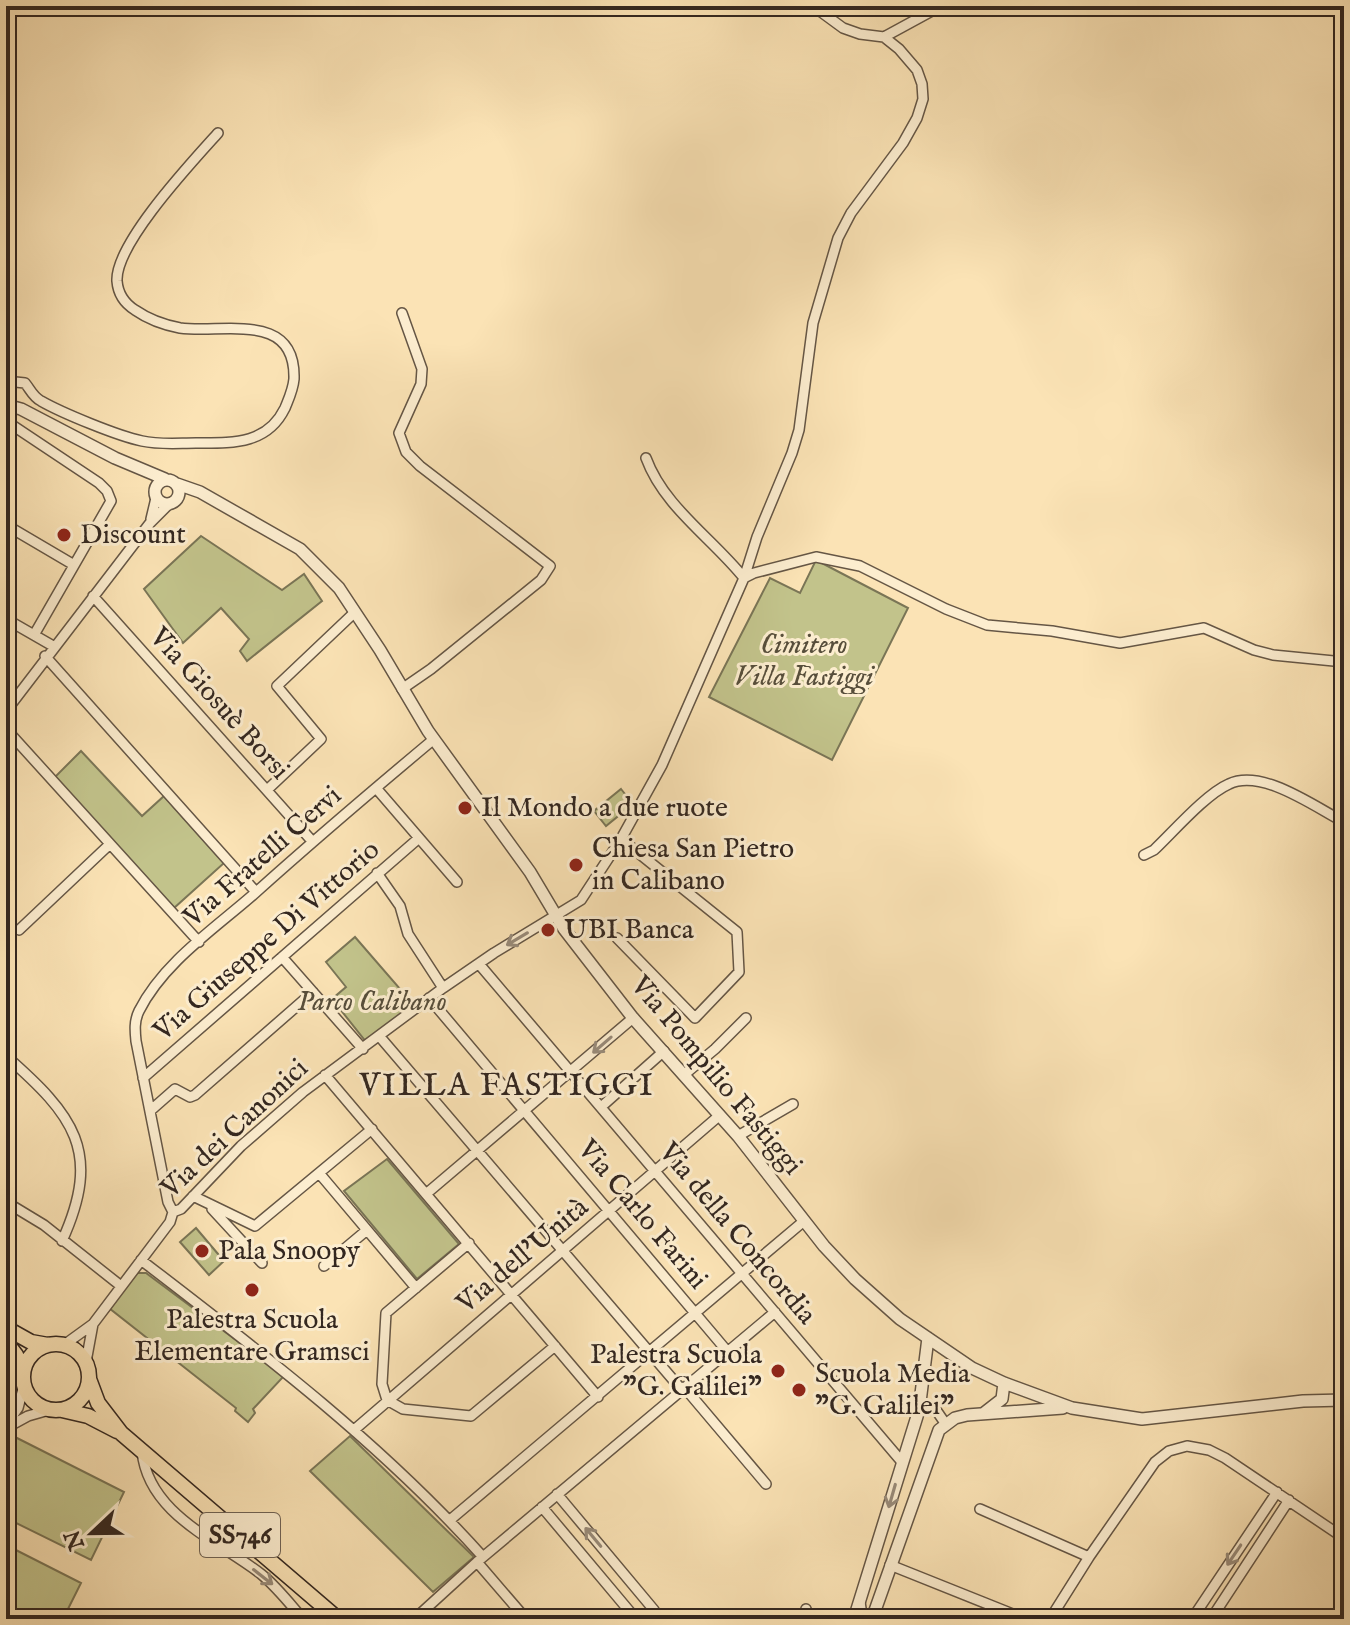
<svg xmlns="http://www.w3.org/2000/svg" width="1350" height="1625" viewBox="0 0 1350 1625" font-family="'IM FELL English',serif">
<rect width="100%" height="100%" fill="#fbe3b5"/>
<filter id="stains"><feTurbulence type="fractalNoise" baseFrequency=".0025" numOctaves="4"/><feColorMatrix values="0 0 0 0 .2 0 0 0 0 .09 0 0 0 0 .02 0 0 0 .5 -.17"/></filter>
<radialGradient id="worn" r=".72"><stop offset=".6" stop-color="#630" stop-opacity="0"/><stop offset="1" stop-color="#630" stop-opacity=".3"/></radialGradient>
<!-- green -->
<path fill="#c2c38b" stroke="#7a7556" stroke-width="2" d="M 201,536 L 282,590 L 304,574 L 322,601 L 247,661 L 240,651 L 249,639 L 221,608 L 183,643 L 144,589 Z
M 816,560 L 908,608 L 832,760 L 709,697 L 770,578 L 800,593 Z
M 81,751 L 142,816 L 164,796 L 224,863 L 174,908 L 55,777 Z
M 621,789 L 633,804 L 606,826 L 594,811 Z
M 355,937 L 414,1005 L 367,1043 L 332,999 L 346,987 L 326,962 Z
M 387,1159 L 459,1244 L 417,1279 L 344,1191 Z
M 196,1228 L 224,1261 L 209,1275 L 180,1242 Z
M 137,1273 L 146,1273 L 284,1376 L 253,1409 L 255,1413 L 248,1422 L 235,1411 L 236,1408 L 109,1308 Z
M 350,1436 L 474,1557 L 433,1592 L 310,1471 Z
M 15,1437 L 124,1492 L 91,1560 L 6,1518 L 6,1455 Z
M 6,1545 L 81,1583 L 63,1619 L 6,1619 Z"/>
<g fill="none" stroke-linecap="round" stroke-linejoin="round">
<!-- minor casing -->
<g stroke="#655645" stroke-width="12">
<path id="minor" d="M 884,37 L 941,6
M 402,313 L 422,369 L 421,384 L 399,433 L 406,452 L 420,466 L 550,566 L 541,580 L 431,669 L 402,689
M 6,381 L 25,383 C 30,389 33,397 41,401 C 62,413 118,436 142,441 C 160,445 178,443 196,443 C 232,443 267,445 285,408 C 289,398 293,390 294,379 C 296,310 222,334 180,328 C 164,325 148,319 135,310 C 124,303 118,294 117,281 C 115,244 192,162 218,133
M 6,421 L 99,483 L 107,491 L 111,501 L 34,635
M 646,458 C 664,507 712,538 744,578
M 151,519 L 156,498
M 6,525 L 74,565
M 744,578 L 754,573 L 816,557 L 860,566 L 946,609 L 987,625 L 1052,631 L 1120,643 L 1204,628 L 1254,650 L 1273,655 L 1344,662
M 93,596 L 312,841
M 6,619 L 53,646
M 6,636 L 13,623
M 45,656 L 256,892
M 6,711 L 150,523 L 169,504
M 6,729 L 199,942
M 376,788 L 457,882
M 267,790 L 321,739 L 277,686 L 355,612
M 1144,855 L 1154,850 C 1174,831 1206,794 1229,784 C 1262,768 1315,807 1344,822
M 377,873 L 400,906 L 408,934 L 443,988
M 19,930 L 110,844
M 617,938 L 695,1018 L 739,972 L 737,932 L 621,839
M 282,957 L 363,1049
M 479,964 L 902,1462
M 429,998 L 727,1351
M 380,1037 L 681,1389
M 6,1056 C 73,1115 103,1151 62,1241
M 685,1074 L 715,1049 L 746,1018
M 325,1075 L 598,1397
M 143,1078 L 419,838
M 601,1107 L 664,1051
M 150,1111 L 175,1089 L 190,1097 L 195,1095 L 313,992
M 738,1136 L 793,1104
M 319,1173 L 416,1288
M 426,1194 L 633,1018
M 193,1196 L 255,1226 L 372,1129
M 6,1202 L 44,1225 L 121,1286
M 212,1209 L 262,1263
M 173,1212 L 168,1202 L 136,1041 C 135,1031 134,1021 139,1011 C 163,963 214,929 254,894 C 313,841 373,790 434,739
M 469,1243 L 386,1313 L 382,1384 L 387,1400 L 403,1409 L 471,1416 L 555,1346
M 141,1260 C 261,1352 382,1444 483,1557
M 324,1266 L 367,1230
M 64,1345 L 93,1324 L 170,1222 L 173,1212 L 181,1209 L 241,1146 L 303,1092 L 443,988 L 494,953 L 581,900 L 621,839 L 662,765 L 744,578 L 757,537 L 792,453 L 799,430 L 813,323 L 838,238 L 851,213 L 903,143 L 917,118 L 923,99 L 922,84 L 917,70 L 899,49 L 884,37 L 860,34 L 843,28 L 813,6
M 86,1362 L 93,1324
M 684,1387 L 766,1484
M 919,1410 L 936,1410 L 945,1423
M 6,1425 L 18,1408 L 24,1385
M 6,1428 L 28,1416 L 49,1410
M 354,1430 L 720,1115
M 142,1451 C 148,1514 217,1540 261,1574 C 277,1587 290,1604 303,1619
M 557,1494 L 654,1610 L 649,1619
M 542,1507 L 636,1619
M 980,1509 L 1089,1557
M 450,1520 L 804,1221
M 477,1562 L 526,1619
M 890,1565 L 1025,1619
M 860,1602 L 862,1615 L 866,1619
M 806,1609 L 809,1619
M 420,1614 L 477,1562 L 775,1312
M 1050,1619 L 1089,1557 L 1155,1462 L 1169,1451 L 1187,1446 L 1209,1450 L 1225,1458 L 1344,1538
M 1192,1619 L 1277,1492
M 1211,1619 L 1289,1500"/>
</g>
<!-- tertiary casing -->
<g stroke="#655645" stroke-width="14">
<path id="tertiary" d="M 6,388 L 6,399
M 6,405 L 21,409 L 115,458 L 165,479
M155 492a12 12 0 1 1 24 0a12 12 0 1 1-24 0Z
M 177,484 L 200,492 L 300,549 L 339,588 L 380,650 L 428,731 L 530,872 L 564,929 L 633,1018 L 738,1136 L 824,1246 L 855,1279 L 900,1319 L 972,1368 L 1004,1383 L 1072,1408 L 1142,1419 L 1303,1401 L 1344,1400
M 984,1413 L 1002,1399 L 1004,1383
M 854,1619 L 919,1410 L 928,1338
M 872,1619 L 939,1430 L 955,1418 L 967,1415 L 1063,1408"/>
</g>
<!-- primary casing -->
<g stroke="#332720" stroke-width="17">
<path id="primary" d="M 6,1328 L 31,1342 L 48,1345
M 6,1342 L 16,1355 L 23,1372
M23 1377a33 33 0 1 1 66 0a33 33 0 1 1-66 0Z
M 89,1379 L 98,1403 L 121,1433 L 338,1619
M 62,1410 L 88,1416 L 117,1431"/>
</g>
<!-- minor -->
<use href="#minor" stroke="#fcedcf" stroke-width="9"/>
<!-- tertiary -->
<use href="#tertiary" stroke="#fcedcf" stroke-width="11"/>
<!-- primary -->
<use href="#primary" stroke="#fbe3b5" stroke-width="14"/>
</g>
<!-- one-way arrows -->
<defs><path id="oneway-shaft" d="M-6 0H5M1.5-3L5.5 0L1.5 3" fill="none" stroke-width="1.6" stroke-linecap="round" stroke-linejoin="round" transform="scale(2)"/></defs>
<g stroke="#988a78">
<use href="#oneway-shaft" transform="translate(517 939) rotate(149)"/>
<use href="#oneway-shaft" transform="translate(602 1045) rotate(139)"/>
<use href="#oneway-shaft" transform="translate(892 1496) rotate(106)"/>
<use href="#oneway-shaft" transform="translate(593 1537) rotate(-130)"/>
<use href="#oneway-shaft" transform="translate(1234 1555) rotate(124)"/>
<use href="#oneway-shaft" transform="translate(263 1577) rotate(38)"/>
</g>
<!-- markers -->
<g fill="#8f2418" stroke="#fcedcf" stroke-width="3">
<circle cx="64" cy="535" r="8"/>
<circle cx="465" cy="808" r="8"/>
<circle cx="576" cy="865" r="8"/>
<circle cx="548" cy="930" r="8"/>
<circle cx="202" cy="1251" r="8"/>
<circle cx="252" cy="1290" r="8"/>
<circle cx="778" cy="1371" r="8"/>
<circle cx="799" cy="1390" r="8"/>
</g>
<g text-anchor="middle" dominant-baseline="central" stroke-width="6" stroke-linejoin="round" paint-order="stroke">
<!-- shield labels -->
<rect fill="#fcedcf" stroke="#6f6254" stroke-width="2" x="200" y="1513" width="80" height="44" rx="6"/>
<g font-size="26" font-weight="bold" fill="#332720">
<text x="240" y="1535">SS746</text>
</g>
<!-- poi labels -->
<g font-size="28" fill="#332720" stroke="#fcedcf" text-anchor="start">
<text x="80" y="535">Discount</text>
<text x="481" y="808">Il Mondo a due ruote</text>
<text x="592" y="849">Chiesa San Pietro<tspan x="592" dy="32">in Calibano</tspan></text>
<text x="564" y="930">UBI Banca</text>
<text x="218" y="1251">Pala Snoopy</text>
<text x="252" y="1320" text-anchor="middle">Palestra Scuola<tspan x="252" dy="32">Elementare Gramsci</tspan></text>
<text x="762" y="1355" text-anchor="end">Palestra Scuola<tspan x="762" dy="32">"G. Galilei"</tspan></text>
<text x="815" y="1374">Scuola Media<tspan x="815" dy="32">"G. Galilei"</tspan></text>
</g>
<!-- park labels -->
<g font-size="28" font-style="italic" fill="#574e3b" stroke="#fcedcf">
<text x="804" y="645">Cimitero<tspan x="804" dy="32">Villa Fastiggi</tspan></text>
<text x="372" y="1002">Parco Calibano</text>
</g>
<!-- street labels -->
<g font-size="28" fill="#332720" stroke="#fcedcf">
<text transform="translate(219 704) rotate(48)">Via Giosuè Borsi</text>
<text transform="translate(263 857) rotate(-41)">Via Fratelli Cervi</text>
<text transform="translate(267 941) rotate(-41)">Via Giuseppe Di Vittorio</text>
<text transform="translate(716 1076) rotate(50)">Via Pompilio Fastiggi</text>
<text transform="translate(235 1129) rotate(-43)">Via dei Canonici</text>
<text transform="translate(642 1215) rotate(50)">Via Carlo Farini</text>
<text transform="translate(737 1234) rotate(50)">Via della Concordia</text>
<text transform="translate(523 1256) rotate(-40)">Via dell'Unità</text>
</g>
<!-- quarter labels -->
<g font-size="32" letter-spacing="2" fill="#332720" stroke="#fcedcf">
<text x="507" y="1086">VILLA FASTIGGI</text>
</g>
</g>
<!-- margin -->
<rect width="1350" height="1625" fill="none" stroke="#fbe3b5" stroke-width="32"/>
<rect x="8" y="8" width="1334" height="1609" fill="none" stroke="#332720" stroke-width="4"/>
<rect x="16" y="16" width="1318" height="1593" fill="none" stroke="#332720" stroke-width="2"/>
<!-- north arrow -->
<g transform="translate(92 1533) rotate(248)" stroke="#fcedcf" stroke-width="6" paint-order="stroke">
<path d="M0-6L14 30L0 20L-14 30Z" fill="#332720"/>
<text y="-12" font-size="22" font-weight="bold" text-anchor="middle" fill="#332720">N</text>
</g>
<rect width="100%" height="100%" filter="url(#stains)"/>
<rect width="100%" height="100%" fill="url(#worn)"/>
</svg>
